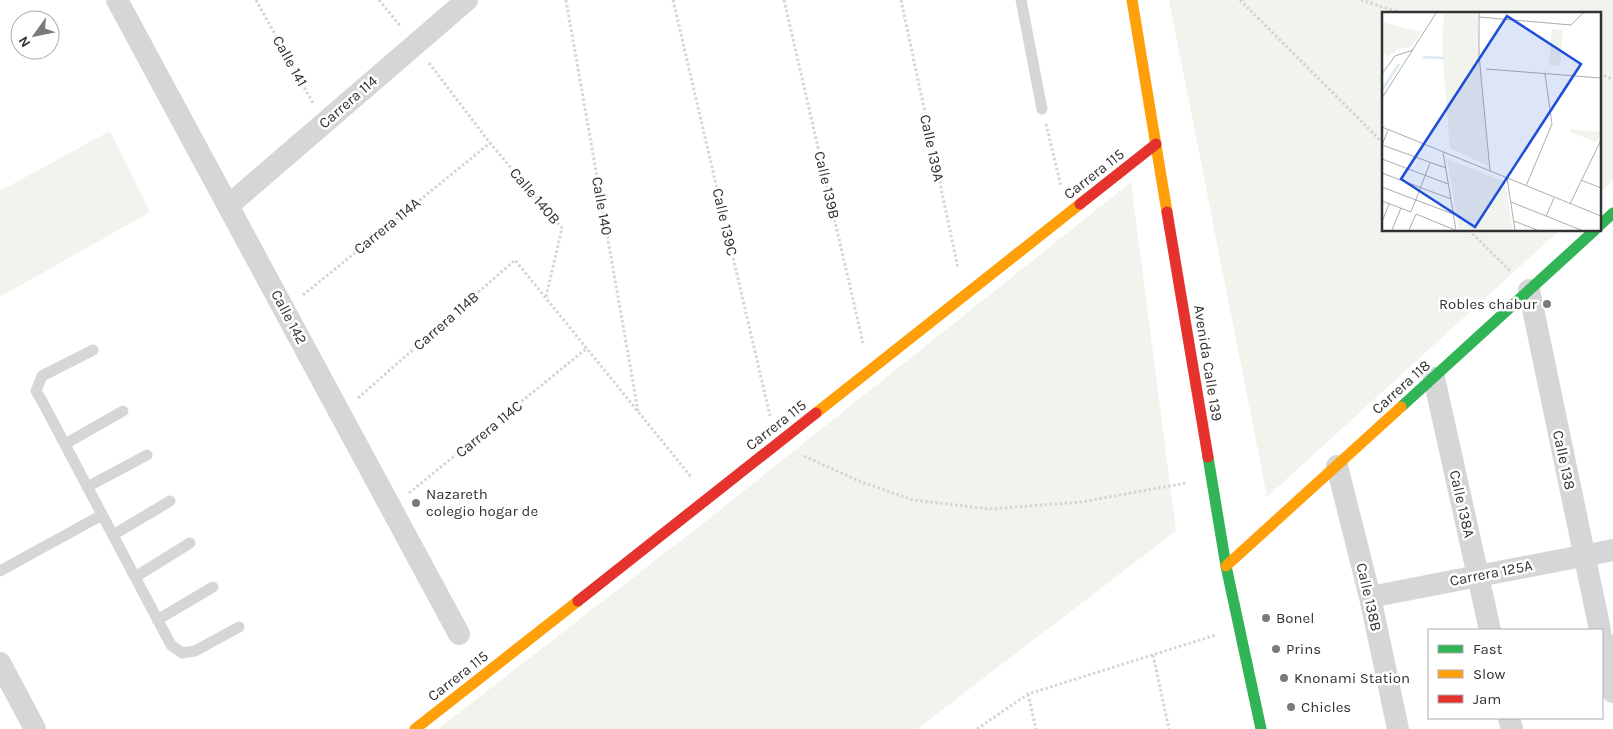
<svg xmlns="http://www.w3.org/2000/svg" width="1613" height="729" viewBox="0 0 1613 729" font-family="Karla,sans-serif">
<rect width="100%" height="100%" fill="#fff"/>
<!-- green -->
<path fill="#f1f4ed" d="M 1169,0 L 1613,0 L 1613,181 L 1599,194 L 1599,14 L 1383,14 L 1383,230 L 1560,230 L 1267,497 Z
M 110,131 L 150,212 L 0,297 L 0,191 Z
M 1131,182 L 1176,531 L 917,729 L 438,729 L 711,517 Z"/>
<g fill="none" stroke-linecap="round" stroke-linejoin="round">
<!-- path -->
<path stroke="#d5d5d5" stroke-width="3" stroke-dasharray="2.5 2.5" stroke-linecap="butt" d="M 256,0 L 313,103
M 379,0 L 401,27
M 566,0 L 638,411
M 673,0 L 770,416
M 784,0 L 863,343
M 901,0 L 958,268
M 1240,0 L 1383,143
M 1361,0 L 1405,14
M 429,63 L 490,143 L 562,228 L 546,297
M 1599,74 L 1613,79
M 1046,124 L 1061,186
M 1469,230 L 1511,272
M 303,295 L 490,143
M 358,398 L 515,260 L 692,478
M 804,456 L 859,481 L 913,500 L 990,509 L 1081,502 L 1186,483
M 409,493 L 586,349
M 1153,655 L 1169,729
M 1028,694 L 1036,729
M 977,729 L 1028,694 L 1216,635"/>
<!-- lane -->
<path stroke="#d6d6d6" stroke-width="11" d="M 1021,0 L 1042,109
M 93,350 L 42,376 L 36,391 L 42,401 L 171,645 L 182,653 L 195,651 L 239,627
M 65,444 L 123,411
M 87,487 L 147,455
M 113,535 L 170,501
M 0,571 L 102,515
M 135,577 L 190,543
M 157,620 L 213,587"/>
<!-- street -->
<path stroke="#d6d6d6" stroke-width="22" d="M 117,0 L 459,634
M 229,205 L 467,0
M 1529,290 L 1600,630
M 1434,378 L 1490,630
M 1337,466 L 1370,597 L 1398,729
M 1370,597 L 1613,550
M 1602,639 L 1613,692
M 0,663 L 35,729
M 1509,718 L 1512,729"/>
<!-- fast -->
<path stroke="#30b455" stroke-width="11" d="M 1599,226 L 1613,213
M 1401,407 L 1595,230
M 1208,457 L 1226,566 L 1261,729"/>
<!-- slow -->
<path stroke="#ff9f0a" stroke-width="11" d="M 1132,0 L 1167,212
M 816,413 L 1080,204
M 1226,566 L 1401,407
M 415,729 L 578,601"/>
<!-- jam -->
<path stroke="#e5322d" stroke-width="11" d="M 1080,204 L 1156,144
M 1167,212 L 1208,457
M 578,601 L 816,413"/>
</g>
<!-- markers -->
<g fill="#7a7a7a" stroke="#fff" stroke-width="2">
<circle cx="1547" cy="304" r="5"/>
<circle cx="416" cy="503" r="5"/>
<circle cx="1266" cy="618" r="5"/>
<circle cx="1276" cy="649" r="5"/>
<circle cx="1284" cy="678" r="5"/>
<circle cx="1291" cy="707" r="5"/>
</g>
<g text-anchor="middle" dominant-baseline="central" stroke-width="5" stroke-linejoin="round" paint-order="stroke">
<!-- street labels -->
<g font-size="15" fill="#323232" stroke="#fff">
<text transform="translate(290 61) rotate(61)">Calle 141</text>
<text transform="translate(348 102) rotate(-41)">Carrera 114</text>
<text transform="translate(932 148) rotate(78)">Calle 139A</text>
<text transform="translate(1094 174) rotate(-38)">Carrera 115</text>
<text transform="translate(827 185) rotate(77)">Calle 139B</text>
<text transform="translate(535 196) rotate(50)">Calle 140B</text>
<text transform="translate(602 206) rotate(80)">Calle 140</text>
<text transform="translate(725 222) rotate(77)">Calle 139C</text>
<text transform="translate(387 226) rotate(-39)">Carrera 114A</text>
<text transform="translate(289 317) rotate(62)">Calle 142</text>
<text transform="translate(446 321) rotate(-41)">Carrera 114B</text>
<text transform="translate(1208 363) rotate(81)">Avenida Calle 139</text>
<text transform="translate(1401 387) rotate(-42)">Carrera 118</text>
<text transform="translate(776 425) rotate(-38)">Carrera 115</text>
<text transform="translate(489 429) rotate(-39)">Carrera 114C</text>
<text transform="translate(1564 460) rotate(78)">Calle 138</text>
<text transform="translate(1462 504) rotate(77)">Calle 138A</text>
<text transform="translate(1491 573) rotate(-11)">Carrera 125A</text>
<text transform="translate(1369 597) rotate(77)">Calle 138B</text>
<text transform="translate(458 676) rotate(-38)">Carrera 115</text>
</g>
<!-- poi labels -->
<g font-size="15" fill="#323232" stroke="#fff" text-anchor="start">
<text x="1537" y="304" text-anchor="end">Robles chabur</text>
<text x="426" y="494">Nazareth<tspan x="426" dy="17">colegio hogar de</tspan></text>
<text x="1276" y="618">Bonel</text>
<text x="1286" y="649">Prins</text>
<text x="1294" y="678">Knonami Station</text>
<text x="1301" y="707">Chicles</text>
</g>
</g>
<!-- overview -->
<g transform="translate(1382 12)">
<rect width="219" height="219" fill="#fff"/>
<path d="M 62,1 L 95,1 L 106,154 L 68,136 L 60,36 ZM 0,10 L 39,20 L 30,34 L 15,38 L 7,45 L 0,40 ZM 170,17 L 181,18 L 178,54 L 167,53 ZM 188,117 L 219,120 L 219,123 L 214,130 L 188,120 ZM 65,147 L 123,170 L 131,218 L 77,218 Z" fill="#f1f4ed"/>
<path fill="none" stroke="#ddeaf2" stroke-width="2.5" d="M 41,45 L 62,46M 0,78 L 17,52"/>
<path fill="none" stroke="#adadad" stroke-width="1" d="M 97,1 L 97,43 L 108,159M 97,5 L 189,13 L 201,1M 104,57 L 219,66M 0,62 L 13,44 L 31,38M 0,86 L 54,1M 0,115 L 219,204M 0,133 L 64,156M 0,133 L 6,118M 61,140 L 74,218M 0,147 L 66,172M 0,161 L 69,187M 125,166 L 133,218M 199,168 L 219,176M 144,174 L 170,112 L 163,62M 0,175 L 71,202M 0,189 L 29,200 L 48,151M 129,190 L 199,218M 188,192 L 219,128M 164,204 L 172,186M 132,209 L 155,218M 0,210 L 7,192M 10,218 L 19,196M 27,218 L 34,202 L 73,218"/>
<path fill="#1d4ed8" fill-opacity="0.15" stroke="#1d4ed8" stroke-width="2.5" d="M 125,4 L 199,52 L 93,215 L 19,167 Z"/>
<rect width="219" height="219" fill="none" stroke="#323232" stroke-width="2.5"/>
</g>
<!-- legend -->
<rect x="1428" y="629" width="175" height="90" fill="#ffffff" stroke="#adadad"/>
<rect x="1438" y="645" width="25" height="8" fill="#30b455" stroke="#adadad"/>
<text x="1473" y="654" font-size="15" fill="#323232">Fast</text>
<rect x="1438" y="670" width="25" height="8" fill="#ff9f0a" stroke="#adadad"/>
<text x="1473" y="679" font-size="15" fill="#323232">Slow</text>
<rect x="1438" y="695" width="25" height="8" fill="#e5322d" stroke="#adadad"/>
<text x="1473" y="704" font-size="15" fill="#323232">Jam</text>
<!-- north arrow -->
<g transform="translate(35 35) rotate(237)"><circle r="24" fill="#ffffff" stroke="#adadad"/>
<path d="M0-4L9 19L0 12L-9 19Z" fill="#7a7a7a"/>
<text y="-8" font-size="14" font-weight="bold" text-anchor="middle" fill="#323232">N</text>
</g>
</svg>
